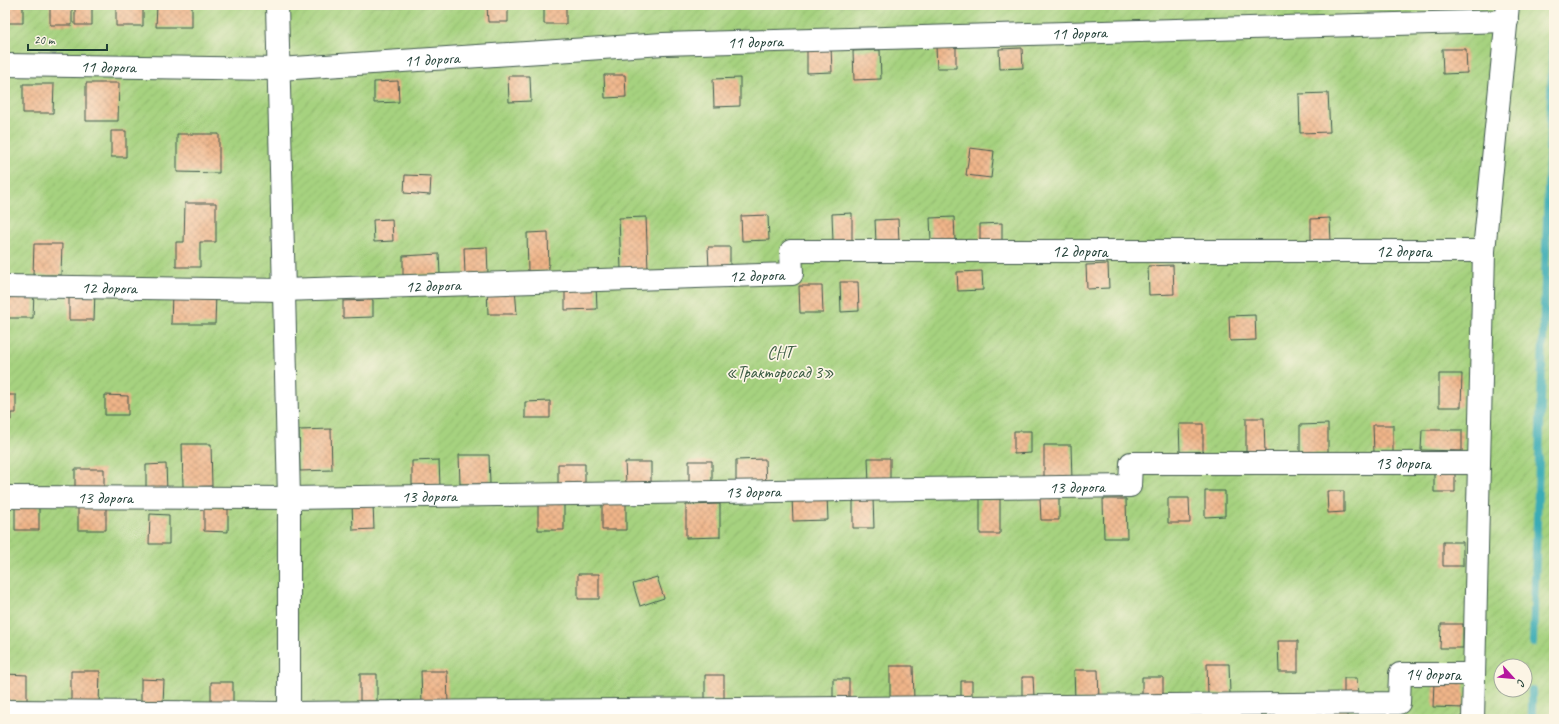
<svg xmlns="http://www.w3.org/2000/svg" width="1559" height="724" viewBox="0 0 1559 724" font-family="Caveat,sans-serif">
<defs>
<pattern id="garden-furrows" width="10" height="10" patternUnits="userSpaceOnUse"><rect width="10" height="10" fill="#a6d27f"/><path d="M-1 1l2-2M0 10L10 0M9 11l2-2" fill="none" stroke="#8eb56e"/></pattern>
<pattern id="building-cross-hatch" width="8" height="8" patternUnits="userSpaceOnUse"><rect width="8" height="8" fill="#f0b589"/><path d="M0 0l8 8M0 8l8-8" fill="none" stroke="#c29471"/></pattern>
</defs>
<rect width="100%" height="100%" fill="#fcf5e5"/>
<filter id="ink" filterUnits="userSpaceOnUse"><feTurbulence type="fractalNoise" baseFrequency=".025" numOctaves="2"/><feDisplacementMap in="SourceGraphic" scale="8" xChannelSelector="R" yChannelSelector="G"/><feConvolveMatrix kernelMatrix="1 2 1 2 8 2 1 2 1" color-interpolation-filters="sRGB"/></filter>
<filter id="wash" filterUnits="userSpaceOnUse"><feTurbulence type="fractalNoise" baseFrequency=".012" numOctaves="4" result="noise"/><feDisplacementMap in="SourceGraphic" scale="16" xChannelSelector="R" yChannelSelector="G"/><feGaussianBlur stdDeviation="0.9" result="paint"/><feColorMatrix in="noise" values="0 0 0 0 0 0 0 0 0 0 0 0 0 0 0 0 0 1.4 0 .05"/><feComposite in="paint" operator="in"/></filter>
<g filter="url(#wash)">
<rect width="100%" height="100%" fill="#f7ebd3"/>
<!-- garden -->
<path fill="url(#garden-furrows)" stroke="#62885a" fill-rule="evenodd" d="M 5,5 L 1554,5 L 1554,719 L 5,719 ZM 1501,666 L 1525,666 L 1525,690 L 1501,690 Z"/>
<g fill="none" stroke-linecap="round" stroke-linejoin="round">
<!-- stream -->
<path stroke="#3bacb5" stroke-width="8" d="M 1533,643 L 1554,5
M 1532,719 L 1532,690"/>
</g>
<g id="blocks">
<!-- building -->
<path fill="url(#building-cross-hatch)" d="M 5,5 L 23,5 L 23,23 L 5,23 Z
M 50,5 L 72,5 L 72,25 L 50,25 Z
M 75,5 L 92,5 L 92,25 L 75,25 Z
M 116,5 L 143,5 L 143,26 L 116,26 Z
M 157,5 L 192,5 L 192,27 L 156,27 Z
M 487,5 L 508,5 L 508,22 L 488,22 Z
M 544,5 L 566,5 L 566,24 L 544,24 Z
M 956,46 L 956,68 L 937,68 L 936,47 Z
M 831,47 L 832,72 L 807,73 L 807,48 Z
M 1022,48 L 1023,68 L 1000,69 L 999,49 Z
M 1442,49 L 1466,49 L 1467,73 L 1443,74 Z
M 880,50 L 881,79 L 854,80 L 853,51 Z
M 604,75 L 625,75 L 626,97 L 605,98 Z
M 508,76 L 530,76 L 531,101 L 509,102 Z
M 740,78 L 740,106 L 714,107 L 713,79 Z
M 398,81 L 399,102 L 374,103 L 374,82 Z
M 86,83 L 119,83 L 118,121 L 86,121 Z
M 23,84 L 54,84 L 53,113 L 23,113 Z
M 1328,93 L 1330,132 L 1300,133 L 1299,94 Z
M 111,131 L 126,131 L 126,157 L 111,157 Z
M 177,134 L 219,134 L 219,173 L 177,172 Z
M 970,148 L 994,151 L 991,178 L 966,175 Z
M 405,175 L 431,176 L 430,195 L 404,193 Z
M 185,203 L 216,203 L 216,242 L 200,242 L 200,267 L 176,267 L 176,242 L 184,242 Z
M 852,213 L 852,241 L 833,242 L 832,214 Z
M 768,215 L 769,240 L 742,241 L 741,216 Z
M 646,217 L 648,269 L 621,269 L 619,218 Z
M 954,217 L 955,240 L 931,241 L 930,218 Z
M 1330,218 L 1331,242 L 1311,243 L 1311,219 Z
M 392,219 L 393,241 L 374,242 L 373,220 Z
M 898,219 L 899,242 L 876,243 L 875,220 Z
M 1002,223 L 1002,242 L 980,243 L 980,224 Z
M 548,232 L 549,271 L 528,271 L 527,233 Z
M 34,244 L 62,244 L 61,275 L 33,275 Z
M 487,247 L 488,274 L 465,274 L 464,248 Z
M 708,247 L 730,247 L 730,268 L 709,269 Z
M 439,254 L 440,274 L 403,275 L 403,256 Z
M 1108,264 L 1109,288 L 1087,289 L 1086,265 Z
M 1173,265 L 1174,294 L 1149,295 L 1148,266 Z
M 982,271 L 983,290 L 958,291 L 957,272 Z
M 840,282 L 858,282 L 859,311 L 841,312 Z
M 596,284 L 597,309 L 565,310 L 565,285 Z
M 799,286 L 822,286 L 823,313 L 800,313 Z
M 515,288 L 517,314 L 488,314 L 487,289 Z
M 69,291 L 95,291 L 94,320 L 69,320 Z
M 9,292 L 34,292 L 33,318 L 8,318 Z
M 172,293 L 216,294 L 215,324 L 171,324 Z
M 373,300 L 373,317 L 343,318 L 343,301 Z
M 1255,315 L 1256,340 L 1230,341 L 1229,316 Z
M 1439,374 L 1462,374 L 1461,407 L 1439,407 Z
M 5,395 L 16,395 L 16,413 L 11,413 L 11,420 L 5,420 Z
M 105,395 L 128,396 L 128,415 L 105,415 Z
M 550,401 L 550,418 L 525,418 L 525,402 Z
M 1246,418 L 1264,418 L 1265,453 L 1246,453 Z
M 1179,424 L 1203,424 L 1203,453 L 1180,453 Z
M 1328,424 L 1328,453 L 1300,453 L 1300,425 Z
M 1373,425 L 1393,425 L 1393,453 L 1374,453 Z
M 331,429 L 332,470 L 300,471 L 299,430 Z
M 1422,430 L 1462,430 L 1462,451 L 1421,450 Z
M 1014,431 L 1031,431 L 1031,453 L 1014,454 Z
M 182,444 L 211,444 L 212,486 L 183,487 Z
M 1044,445 L 1071,445 L 1072,481 L 1044,481 Z
M 459,455 L 489,455 L 490,484 L 460,484 Z
M 868,458 L 890,458 L 890,484 L 869,485 Z
M 765,459 L 766,488 L 736,488 L 736,460 Z
M 439,460 L 440,486 L 412,486 L 412,461 Z
M 689,461 L 712,461 L 712,482 L 689,482 Z
M 625,462 L 651,462 L 651,483 L 626,484 Z
M 166,464 L 167,491 L 146,491 L 146,465 Z
M 558,464 L 585,464 L 585,486 L 558,486 Z
M 75,469 L 104,469 L 104,490 L 75,490 Z
M 1455,473 L 1455,492 L 1434,492 L 1434,474 Z
M 1205,491 L 1225,491 L 1225,516 L 1205,517 Z
M 1327,491 L 1344,491 L 1344,512 L 1328,513 Z
M 827,496 L 828,520 L 793,521 L 792,497 Z
M 1059,497 L 1059,520 L 1041,520 L 1040,498 Z
M 873,498 L 874,528 L 853,528 L 853,499 Z
M 1168,498 L 1189,498 L 1190,523 L 1168,523 Z
M 980,499 L 1000,499 L 1000,534 L 980,534 Z
M 1103,499 L 1126,499 L 1127,538 L 1104,538 Z
M 564,500 L 564,530 L 538,530 L 538,501 Z
M 602,502 L 626,502 L 626,530 L 602,530 Z
M 352,504 L 373,504 L 374,529 L 353,530 Z
M 720,504 L 720,537 L 686,538 L 686,505 Z
M 15,505 L 39,505 L 39,530 L 15,530 Z
M 78,506 L 106,506 L 106,530 L 78,530 Z
M 204,507 L 228,507 L 228,532 L 204,531 Z
M 150,514 L 169,515 L 169,544 L 149,544 Z
M 1443,542 L 1463,542 L 1463,566 L 1443,566 Z
M 578,574 L 599,574 L 599,599 L 578,599 Z
M 657,577 L 664,598 L 640,606 L 633,584 Z
M 1441,624 L 1463,624 L 1463,648 L 1440,648 Z
M 1278,641 L 1298,641 L 1298,672 L 1279,672 Z
M 1207,664 L 1229,664 L 1230,694 L 1208,694 Z
M 890,666 L 913,666 L 914,700 L 890,701 Z
M 1074,670 L 1098,670 L 1099,700 L 1075,700 Z
M 71,671 L 100,671 L 99,705 L 71,705 Z
M 421,671 L 447,671 L 448,704 L 422,705 Z
M 5,674 L 27,675 L 27,701 L 5,700 Z
M 360,674 L 377,674 L 377,701 L 360,701 Z
M 705,675 L 724,675 L 724,700 L 705,700 Z
M 1022,677 L 1033,677 L 1034,697 L 1022,698 Z
M 1142,677 L 1163,677 L 1163,700 L 1142,700 Z
M 1344,678 L 1357,678 L 1358,694 L 1344,694 Z
M 141,679 L 164,680 L 163,704 L 141,704 Z
M 833,679 L 849,679 L 849,697 L 833,697 Z
M 961,681 L 972,681 L 972,699 L 961,699 Z
M 211,682 L 233,682 L 233,704 L 211,704 Z
M 1434,682 L 1464,682 L 1464,708 L 1433,707 Z
M 1324,710 L 1347,710 L 1347,719 L 1324,719 Z"/>
</g>
</g>
<g filter="url(#ink)">
<use href="#blocks" fill-opacity="0" stroke="#3f574c" stroke-width="1"/>
<g fill="none" stroke-linecap="round" stroke-linejoin="round">
<!-- street casing -->
<g stroke="#3f574c" stroke-width="24">
<g id="street">
<path d="M 277,5 L 289,498 L 289,719"/>
<path id="s1" d="M 5,65 L 279,69 L 663,44 L 1507,21"/>
<path id="s2" d="M 5,286 L 283,290 L 792,274 L 791,251 L 1484,251"/>
<path id="s3" d="M 5,497 L 289,498 L 1130,486 L 1131,463 L 1479,463"/>
<path id="s4" d="M 5,711 L 288,713 L 1399,703 L 1400,674 L 1473,674"/>
<path d="M 1473,719 L 1484,251 L 1508,5"/>
</g>
</g>
<!-- street -->
<use href="#street" stroke="#fff" stroke-width="22"/>
</g>
</g>
<g text-anchor="middle" dominant-baseline="central" stroke-width="3.5" stroke-linejoin="round" paint-order="stroke">
<!-- street labels -->
<g font-size="17" fill="#1f3d34" stroke="#fcf5e5">
<text stroke="none"><textPath href="#s1" startOffset="1075">11 дорога</textPath></text>
<text stroke="none"><textPath href="#s1" startOffset="751">11 дорога</textPath></text>
<text stroke="none"><textPath href="#s1" startOffset="427">11 дорога</textPath></text>
<text stroke="none"><textPath href="#s1" startOffset="103">11 дорога</textPath></text>
<text stroke="none"><textPath href="#s2" startOffset="1099">12 дорога</textPath></text>
<text stroke="none"><textPath href="#s2" startOffset="1423">12 дорога</textPath></text>
<text stroke="none"><textPath href="#s2" startOffset="752">12 дорога</textPath></text>
<text stroke="none"><textPath href="#s2" startOffset="428">12 дорога</textPath></text>
<text stroke="none"><textPath href="#s2" startOffset="104">12 дорога</textPath></text>
<text stroke="none"><textPath href="#s3" startOffset="1420">13 дорога</textPath></text>
<text stroke="none"><textPath href="#s3" startOffset="1072">13 дорога</textPath></text>
<text stroke="none"><textPath href="#s3" startOffset="748">13 дорога</textPath></text>
<text stroke="none"><textPath href="#s3" startOffset="424">13 дорога</textPath></text>
<text stroke="none"><textPath href="#s3" startOffset="100">13 дорога</textPath></text>
<text stroke="none"><textPath href="#s4" startOffset="1456">14 дорога</textPath></text>
</g>
<!-- park labels -->
<g font-size="17" fill="#3a5b43" stroke="#fcf5e5">
<text x="780" y="352">СНТ<tspan x="780" dy="20">«Тракторосад 3»</tspan></text>
</g>
</g>
<!-- margin -->
<rect width="1559" height="724" fill="none" stroke="#fcf5e5" stroke-width="20"/>
<!-- north arrow -->
<g transform="translate(1513 678) rotate(117)"><circle r="19" fill="#fcf5e5" stroke="#a4ab9e"/>
<path d="M0-3L7 15L0 10L-7 15Z" fill="#b5179e"/>
<text y="-6" font-size="11" font-weight="bold" text-anchor="middle" fill="#1f3d34">С</text>
</g>
<!-- scale -->
<path d="M28 44v6h79v-6" fill="none" stroke="#1f3d34" stroke-width="2"/>
<text x="34" y="44" font-size="12" fill="#1f3d34" stroke="#fcf5e5" stroke-width="3" paint-order="stroke">20 m</text>
</svg>
